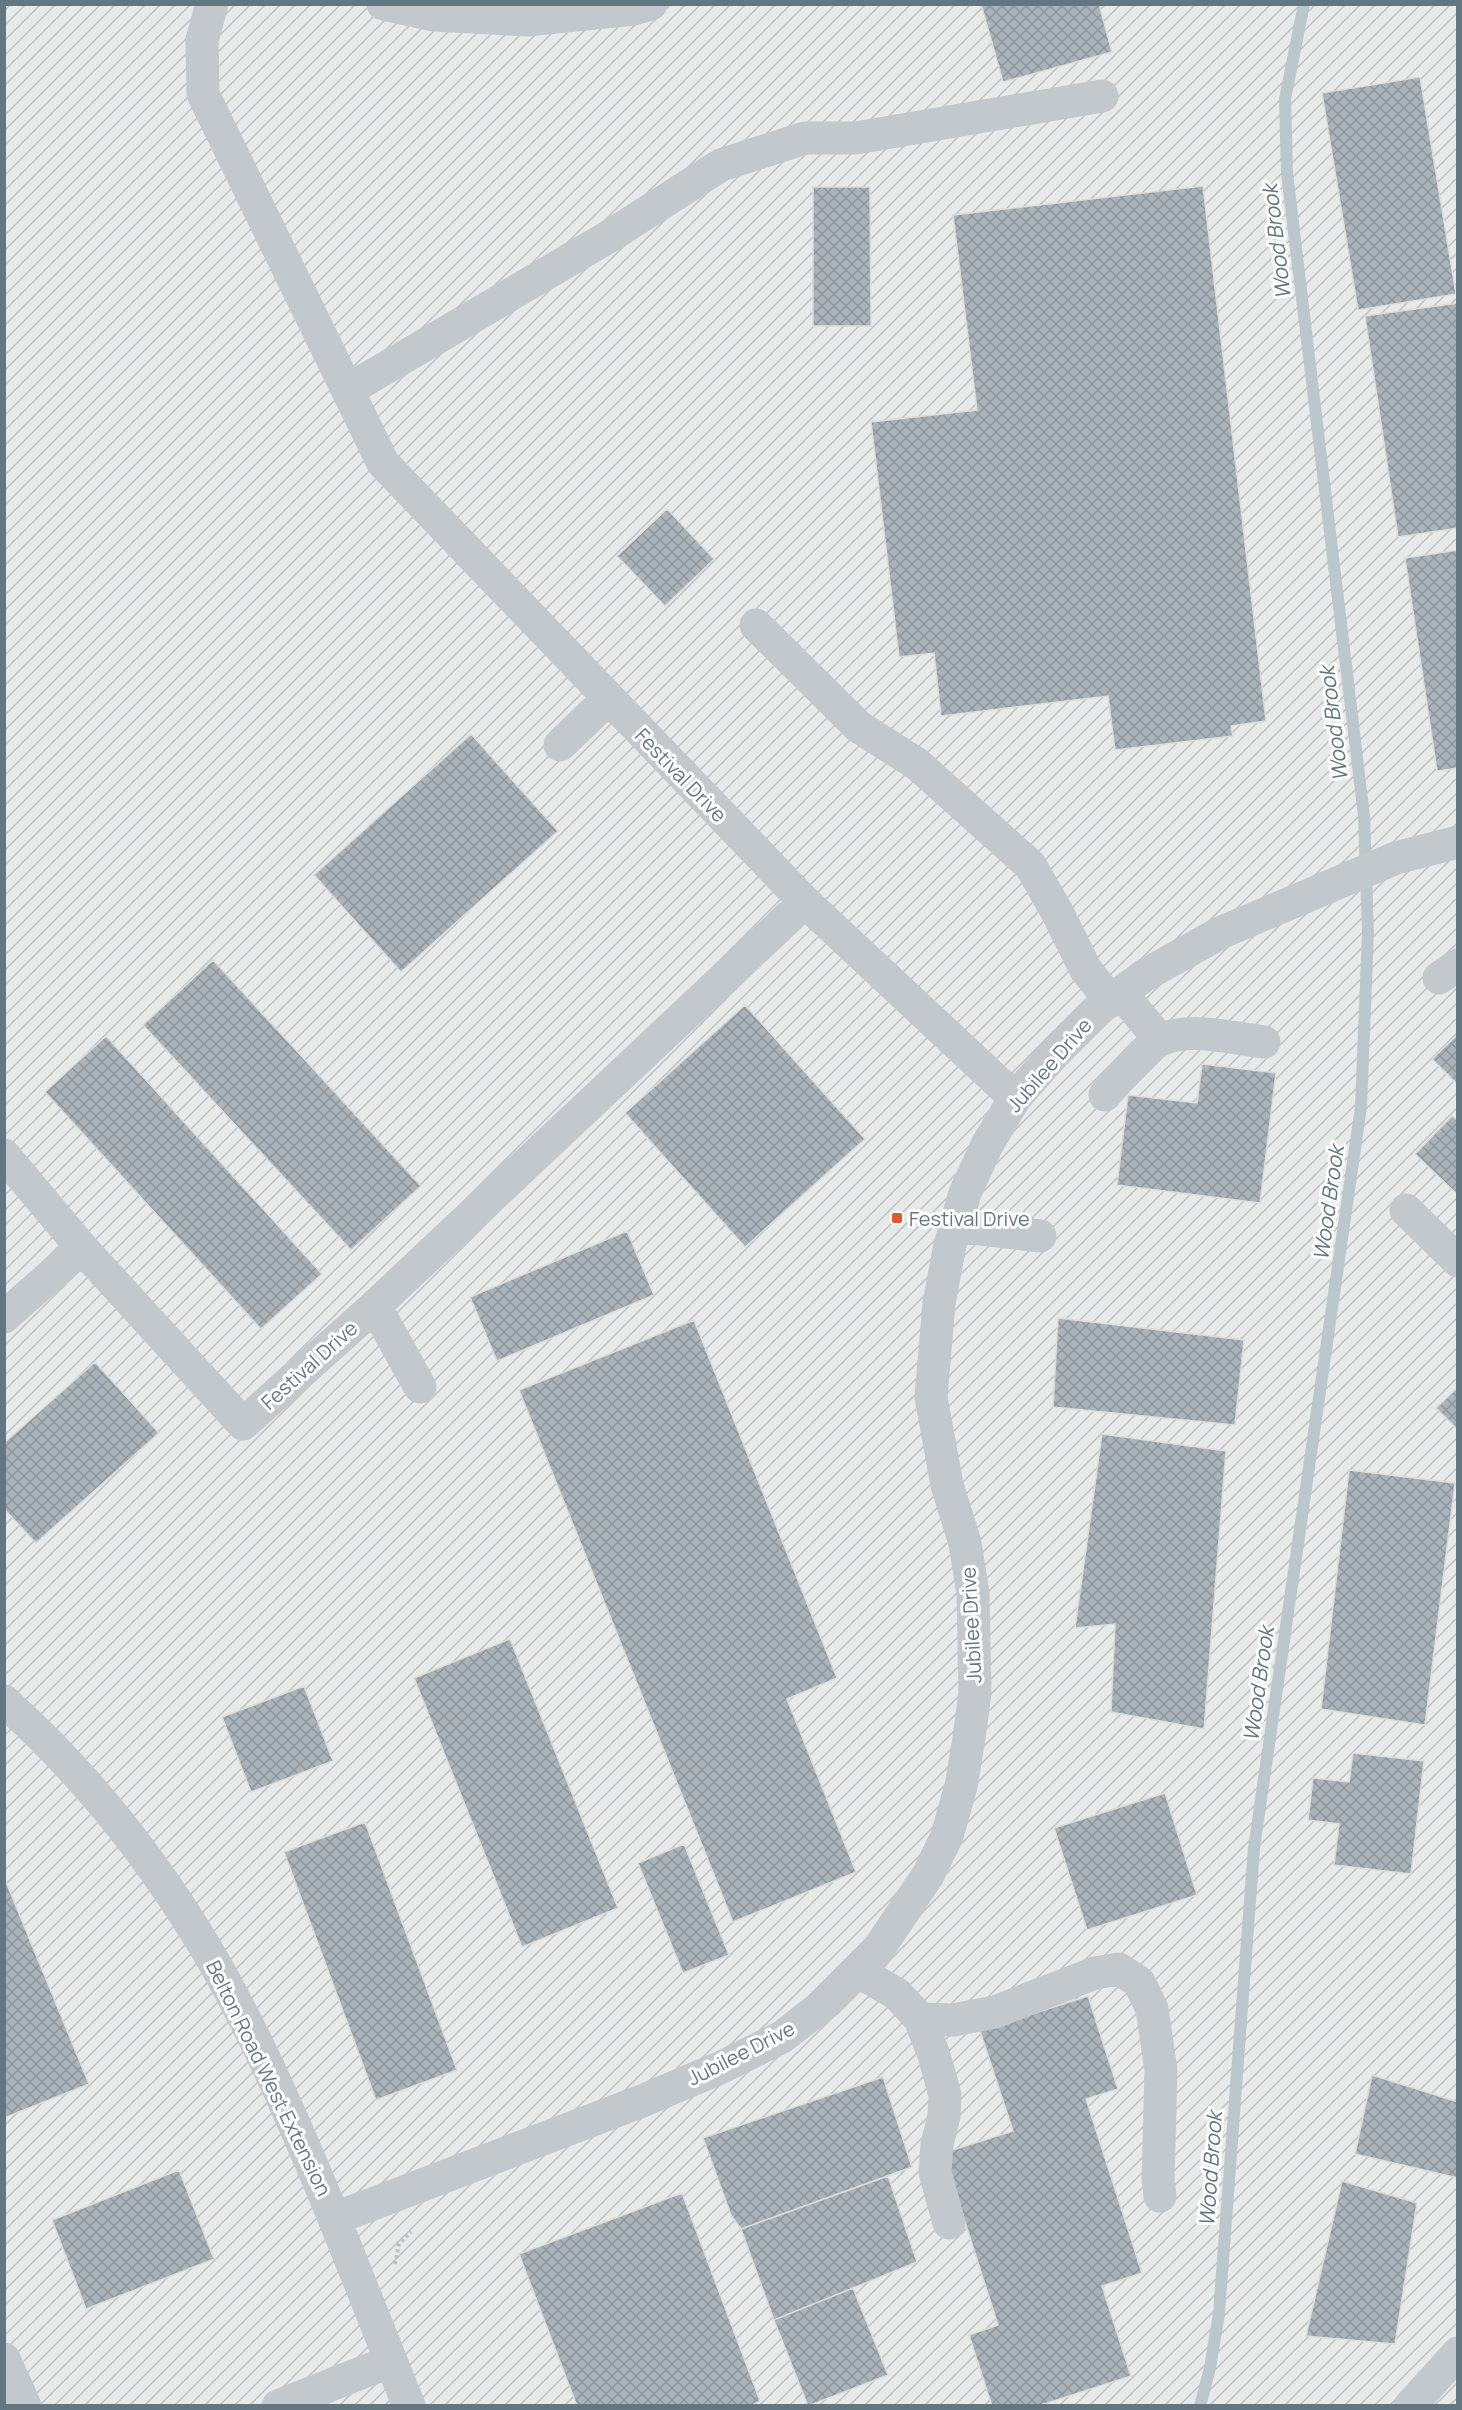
<svg xmlns="http://www.w3.org/2000/svg" width="1462" height="2410" viewBox="0 0 1462 2410" font-family="Manrope,sans-serif">
<defs>
<pattern id="industrial-furrows" width="10" height="10" patternUnits="userSpaceOnUse" patternTransform="scale(1.5)"><rect width="10" height="10" fill="#e8e9e9"/><path d="M-1 1l2-2M0 10L10 0M9 11l2-2" fill="none" stroke="#c0c1c2"/></pattern>
<pattern id="building-cross-hatch" width="8" height="8" patternUnits="userSpaceOnUse" patternTransform="scale(1.5)"><rect width="8" height="8" fill="#aab3b9"/><path d="M0 0l8 8M0 8l8-8" fill="none" stroke="#8e969c"/></pattern>
</defs>
<rect width="100%" height="100%" fill="#fafaf8"/>
<!-- industrial -->
<path fill="url(#industrial-furrows)" d="M 5,5 L 1457,5 L 1457,2405 L 5,2406 Z"/>
<g fill="none" stroke-linecap="round" stroke-linejoin="round">
<!-- stream -->
<path stroke="#bbc7cb" stroke-width="12" d="M 1200,2406 L 1210,2368 L 1219,2313 L 1254,1848 L 1361,1107 L 1368,933 L 1364,816 L 1287,173 L 1285,99 L 1304,4"/>
</g>
<!-- building -->
<path fill="url(#building-cross-hatch)" stroke="#dcdcda" stroke-width="1.5" d="M 981,4 L 1099,4 L 1112,52 L 1003,82 Z
M 1420,77 L 1456,294 L 1358,310 L 1322,93 Z
M 1203,186 L 1266,721 L 1231,726 L 1233,736 L 1115,750 L 1108,696 L 941,716 L 934,653 L 899,657 L 871,422 L 977,410 L 953,215 Z
M 813,187 L 870,187 L 871,326 L 813,326 Z
M 1458,303 L 1458,528 L 1398,537 L 1365,316 Z
M 667,509 L 714,559 L 665,606 L 617,556 Z
M 1458,550 L 1458,768 L 1437,771 L 1405,558 Z
M 471,734 L 558,831 L 401,972 L 314,875 Z
M 213,960 L 421,1186 L 351,1250 L 143,1025 Z
M 745,1005 L 865,1139 L 745,1247 L 625,1113 Z
M 1458,1034 L 1458,1085 L 1432,1059 Z
M 106,1036 L 322,1274 L 261,1329 L 45,1092 Z
M 1202,1064 L 1276,1073 L 1260,1203 L 1117,1185 L 1128,1095 L 1197,1103 Z
M 1452,1116 L 1458,1121 L 1458,1195 L 1415,1154 Z
M 627,1231 L 654,1295 L 497,1361 L 470,1297 Z
M 1058,1318 L 1244,1340 L 1235,1425 L 1053,1407 Z
M 694,1320 L 837,1678 L 787,1699 L 856,1872 L 733,1922 L 519,1390 Z
M 95,1362 L 159,1433 L 36,1543 L 4,1509 L 4,1443 Z
M 1458,1387 L 1458,1430 L 1436,1408 Z
M 1102,1434 L 1226,1451 L 1204,1729 L 1111,1712 L 1115,1624 L 1075,1628 Z
M 1349,1470 L 1455,1483 L 1425,1725 L 1321,1709 Z
M 510,1639 L 618,1908 L 522,1947 L 414,1678 Z
M 304,1686 L 333,1761 L 251,1792 L 222,1717 Z
M 1353,1753 L 1424,1761 L 1411,1874 L 1334,1865 L 1339,1824 L 1308,1820 L 1313,1778 L 1349,1782 Z
M 1165,1793 L 1197,1895 L 1087,1930 L 1054,1828 Z
M 365,1822 L 457,2070 L 376,2100 L 284,1852 Z
M 684,1844 L 729,1955 L 683,1973 L 638,1863 Z
M 4,1877 L 89,2084 L 4,2118 Z
M 1088,1996 L 1118,2089 L 1086,2099 L 1142,2273 L 1102,2286 L 1131,2376 L 1038,2406 L 992,2406 L 969,2335 L 998,2325 L 943,2153 L 1013,2131 L 980,2031 Z
M 1372,2075 L 1458,2102 L 1458,2178 L 1355,2154 Z
M 883,2077 L 912,2167 L 741,2229 L 731,2215 L 703,2138 Z
M 179,2170 L 214,2259 L 86,2309 L 52,2220 Z
M 888,2176 L 917,2262 L 774,2320 L 741,2229 Z
M 1342,2181 L 1417,2203 L 1395,2344 L 1306,2336 Z
M 682,2193 L 760,2401 L 750,2406 L 577,2406 L 519,2254 Z
M 853,2288 L 888,2375 L 808,2406 L 774,2320 Z"/>
<g fill="none" stroke-linecap="round" stroke-linejoin="round">
<!-- path -->
<path stroke="#bbbfc2" stroke-width="4" stroke-dasharray="3 3" stroke-linecap="butt" d="M 395,2264 L 399,2244 L 411,2232"/>
<!-- minor -->
<path stroke="#c3c8cc" stroke-width="33" d="M 212,4 L 202,40 L 203,94 L 383,463 L 805,902 L 1015,1098
M 383,4 L 433,15 L 527,20 L 634,9 L 651,4
M 348,390 L 610,236 L 721,165 L 805,138 L 856,138 L 1102,96
M 756,625 L 859,727 L 917,764 L 1030,865 L 1056,910 L 1086,970 L 1110,1000
M 560,745 L 608,699
M 1439,978 L 1458,965
M 1121,993 L 1160,1040
M 1105,1095 C 1115,1083 1149,1044 1162,1039 C 1193,1027 1231,1038 1264,1042
M 4,1155 L 82,1248 L 243,1424 L 375,1306 L 805,902
M 1406,1210 L 1458,1261
M 956,1226 L 1040,1236
M 375,1306 L 420,1387
M 4,1317 L 82,1248
M 4,1701 C 82,1771 148,1853 202,1942 C 225,1979 245,2019 264,2058 C 318,2172 362,2289 409,2406
M 859,1972 L 897,1994 L 920,2019 L 934,2055 L 945,2095 L 944,2116 L 937,2145 L 935,2172 L 949,2223
M 920,2019 L 953,2020 L 995,2012 L 1095,1973 L 1119,1969 L 1139,1982 L 1152,2009 L 1161,2070 L 1158,2179 L 1160,2196
M 336,2218 L 642,2101 L 722,2067 L 782,2037 L 827,2002 L 875,1954 L 928,1875 L 947,1836 L 961,1786 L 969,1738 L 975,1693 L 973,1594 L 965,1543 L 947,1485 L 931,1397 L 939,1303 L 950,1245 L 965,1193 L 987,1145 L 1015,1098 L 1059,1048 L 1099,1009 L 1145,975 L 1220,933 L 1396,858 L 1458,842
M 4,2359 L 25,2406
M 278,2406 L 391,2361
M 1410,2406 L 1458,2353"/>
</g>
<!-- markers -->
<rect fill="#e4572e" stroke="#fff" stroke-width="2" x="891" y="1212" width="12" height="12" rx="3"/>
<g text-anchor="middle" dominant-baseline="central" stroke-width="6" stroke-linejoin="round" paint-order="stroke">
<!-- street labels -->
<g font-size="20" fill="#657683" stroke="#fff">
<text transform="translate(681 775) rotate(46)">Festival Drive</text>
<text transform="translate(1049 1065) rotate(-49)">Jubilee Drive</text>
<text transform="translate(309 1365) rotate(-42)">Festival Drive</text>
<text transform="translate(971 1625) rotate(-93)">Jubilee Drive</text>
<text transform="translate(741 2053) rotate(-27)">Jubilee Drive</text>
<text transform="translate(269 2078) rotate(64)">Belton Road West Extension</text>
</g>
<!-- poi labels -->
<g font-size="20" fill="#657683" stroke="#fff" text-anchor="start">
<text x="909" y="1218">Festival Drive</text>
</g>
<!-- water labels -->
<g font-size="21" font-style="italic" fill="#60757c" stroke="#fff">
<text transform="translate(1276 242) rotate(-97)">Wood Brook</text>
<text transform="translate(1333 724) rotate(-97)">Wood Brook</text>
<text transform="translate(1328 1203) rotate(-82)">Wood Brook</text>
<text transform="translate(1258 1684) rotate(-82)">Wood Brook</text>
<text transform="translate(1210 2169) rotate(-86)">Wood Brook</text>
</g>
</g>
<!-- border -->
<rect width="1462" height="2410" fill="none" stroke="#657683" stroke-width="12"/>
</svg>
